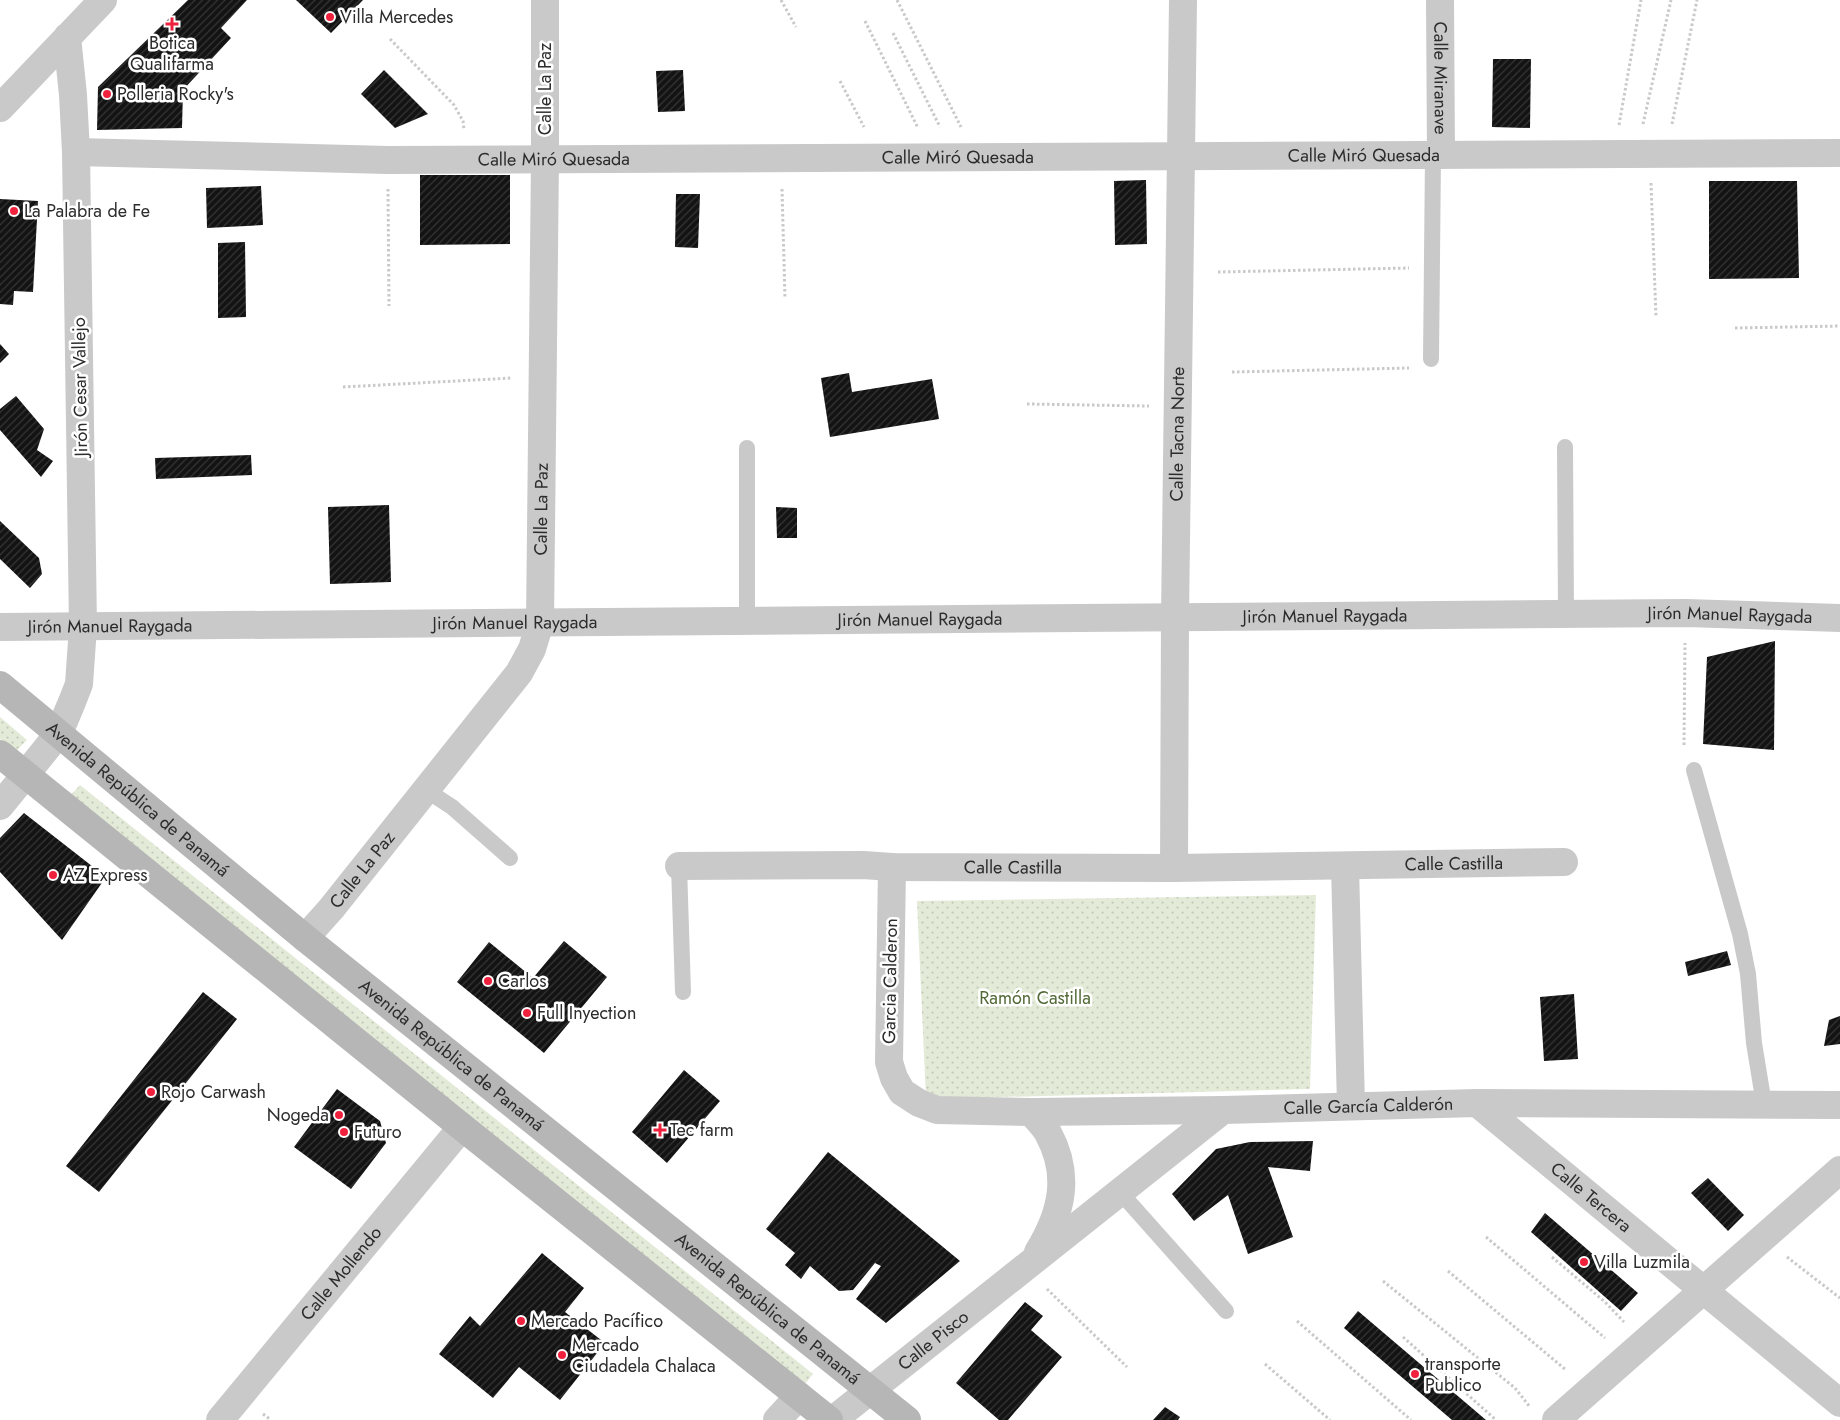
<svg xmlns="http://www.w3.org/2000/svg" width="1840" height="1420" viewBox="0 0 1840 1420" font-family="Jost,sans-serif">
<defs>
<pattern id="grass-dots" width="8" height="8" patternUnits="userSpaceOnUse" patternTransform="scale(1.25)"><rect width="8" height="8" fill="#e3ebd8"/><path d="M2 2h.1M6 6h.1" fill="none" stroke="#c3caba" stroke-width="1.8" stroke-linecap="round"/></pattern>
<pattern id="building-hatch" width="6" height="6" patternUnits="userSpaceOnUse" patternTransform="scale(1.25)"><rect width="6" height="6" fill="#131313"/><path d="M-1 1l2-2M0 6l6-6M5 7l2-2" fill="none" stroke="#363636"/></pattern>
</defs>
<rect width="100%" height="100%" fill="#fff"/>
<!-- grass -->
<path fill="url(#grass-dots)" d="M 0,717 L 27,740 L 15,752 L 0,739 Z
M 80,785 L 813,1374 L 800,1390 L 70,796 Z
M 1316,895 L 1310,1089 L 926,1099 L 917,901 Z"/>
<!-- building -->
<path fill="url(#building-hatch)" d="M 188,0 L 247,0 L 221,28 L 231,38 L 183,90 L 182,128 L 97,130 L 98,87 Z
M 296,0 L 363,0 L 331,33 Z
M 1493,59 L 1531,59 L 1530,128 L 1492,127 Z
M 384,70 L 428,114 L 395,128 L 361,94 Z
M 683,70 L 685,111 L 658,112 L 656,71 Z
M 420,175 L 510,175 L 510,244 L 420,245 Z
M 1146,180 L 1147,244 L 1115,245 L 1114,181 Z
M 1709,181 L 1797,181 L 1799,278 L 1709,279 Z
M 261,186 L 263,225 L 207,228 L 206,188 Z
M 676,194 L 700,194 L 698,248 L 675,247 Z
M 0,199 L 38,201 L 33,292 L 14,291 L 13,305 L 0,304 Z
M 245,242 L 246,317 L 218,318 L 218,243 Z
M 0,344 L 9,354 L 0,363 Z
M 849,373 L 852,392 L 932,379 L 939,419 L 830,437 L 821,378 Z
M 16,396 L 44,429 L 37,450 L 53,461 L 41,477 L 0,430 L 0,409 Z
M 251,455 L 252,475 L 156,479 L 155,458 Z
M 389,505 L 391,582 L 330,584 L 328,507 Z
M 776,507 L 797,508 L 797,538 L 777,538 Z
M 0,521 L 39,558 L 42,574 L 30,588 L 0,559 Z
M 1775,641 L 1774,750 L 1703,744 L 1707,657 Z
M 24,813 L 106,877 L 62,940 L 0,872 L 0,838 Z
M 564,941 L 607,977 L 544,1053 L 457,982 L 489,942 L 533,978 Z
M 1727,951 L 1731,965 L 1688,976 L 1685,962 Z
M 203,992 L 237,1019 L 99,1192 L 66,1166 Z
M 1574,994 L 1578,1059 L 1544,1061 L 1540,997 Z
M 1840,1016 L 1840,1044 L 1824,1046 L 1829,1020 Z
M 684,1070 L 720,1101 L 667,1163 L 632,1132 Z
M 337,1089 L 380,1121 L 386,1143 L 351,1189 L 294,1147 Z
M 1313,1141 L 1310,1171 L 1268,1167 L 1293,1237 L 1248,1254 L 1228,1195 L 1194,1221 L 1172,1194 L 1216,1149 L 1250,1142 Z
M 828,1152 L 960,1261 L 886,1323 L 856,1299 L 881,1266 L 875,1263 L 853,1290 L 839,1291 L 810,1266 L 801,1279 L 785,1265 L 795,1253 L 766,1229 Z
M 1708,1178 L 1744,1215 L 1728,1231 L 1691,1193 Z
M 1545,1213 L 1638,1293 L 1621,1311 L 1531,1232 Z
M 542,1253 L 584,1288 L 565,1312 L 605,1343 L 560,1400 L 519,1367 L 493,1398 L 439,1354 L 470,1316 L 480,1326 Z
M 1025,1302 L 1043,1316 L 1031,1330 L 1062,1357 L 1008,1420 L 999,1420 L 956,1383 Z
M 1358,1311 L 1486,1420 L 1452,1420 L 1344,1328 Z
M 1165,1407 L 1180,1417 L 1178,1420 L 1153,1420 Z"/>
<g fill="none" stroke-linecap="round" stroke-linejoin="round">
<!-- path -->
<path stroke="#c9c9c9" stroke-width="3" stroke-dasharray="2.5 2.5" stroke-linecap="butt" d="M 781,0 L 796,27
M 897,0 L 961,127
M 865,21 L 918,128
M 893,33 L 940,127
M 390,39 L 454,105 L 463,121 L 464,130
M 840,81 L 864,127
M 1643,124 L 1671,0
M 1672,124 L 1697,0
M 1619,125 L 1641,0
M 1651,183 L 1656,317
M 388,189 L 389,306
M 782,189 L 785,298
M 1218,272 L 1409,268
M 1735,328 L 1840,326
M 1232,372 L 1409,368
M 343,387 L 512,378
M 1027,404 L 1149,406
M 1684,745 L 1685,643
M 1486,1237 L 1605,1338
M 1552,1257 L 1605,1302 L 1624,1322
M 1787,1257 L 1840,1298
M 1448,1271 L 1566,1370
M 1383,1281 L 1515,1388 L 1530,1407
M 1047,1289 L 1127,1367
M 1297,1321 L 1411,1420
M 1403,1337 L 1496,1420
M 1265,1364 L 1330,1420
M 263,1414 L 271,1420"/>
<!-- service -->
<path stroke="#c9c9c9" stroke-width="16" d="M 1431,359 L 1433,156
M 1565,447 L 1566,614
M 747,621 L 747,448
M 1694,770 L 1740,934 L 1748,974 L 1754,1043 L 1764,1104
M 426,790 L 452,807 L 510,858
M 679,866 L 683,992
M 1120,1192 L 1226,1311"/>
<!-- minor -->
<g stroke="#c9c9c9" stroke-width="28">
<path id="s1" d="M 1440,0 L 1441,155"/>
<path id="s2" d="M 76,152 L 388,160 L 1840,153"/>
<path id="s3" d="M 0,627 L 1686,613 L 1840,618"/>
<path d="M 0,806 L 26,774"/>
<path id="s4" d="M 679,866 L 863,865 L 892,867 L 1174,868 L 1564,862"/>
<path d="M 1345,866 L 1351,1106"/>
<path id="s5" d="M 892,867 L 889,1062 L 894,1078 L 902,1092 L 919,1103 L 937,1110 L 1031,1112 L 1223,1110 L 1477,1103 L 1840,1105"/>
<path id="s6" d="M 1174,868 L 1175,617 L 1183,0"/>
<path id="s7" d="M 305,938 L 331,909 L 519,673 L 532,649 L 540,623 L 545,159 L 545,0"/>
<path id="s8" d="M 1477,1103 L 1840,1403"/>
<path d="M 1031,1112 C 1037,1119 1044,1126 1048,1133 C 1071,1175 1062,1213 1038,1252"/>
<path id="s9" d="M 220,1420 L 462,1127"/>
<path d="M 777,1420 L 799,1396"/>
<path id="s10" d="M 833,1420 L 1223,1110"/>
<path d="M 1556,1420 L 1840,1170"/>
</g>
<!-- tertiary -->
<path stroke="#c9c9c9" stroke-width="28" d="M 0,108 L 103,0
M 26,774 L 59,733 L 72,702 L 79,684 L 83,627 L 76,152 L 73,95 L 67,37"/>
<!-- secondary -->
<g stroke="#b6b6b6" stroke-width="28">
<path id="s11" d="M 0,685 L 305,938 L 907,1420"/>
<path d="M 0,754 L 462,1127 L 829,1420"/>
</g>
</g>
<!-- markers -->
<g fill="#ef213d" stroke="#fff" stroke-width="2">
<circle cx="330" cy="17" r="5"/>
<path d="M169.5 16.5h5v5h5v5h-5v5h-5v-5h-5v-5h5z"/>
<circle cx="107" cy="94" r="5"/>
<circle cx="14" cy="211" r="5"/>
<circle cx="53" cy="875" r="5"/>
<circle cx="488" cy="981" r="5"/>
<circle cx="527" cy="1013" r="5"/>
<circle cx="151" cy="1092" r="5"/>
<circle cx="339" cy="1115" r="5"/>
<path d="M657.5 1122.5h5v5h5v5h-5v5h-5v-5h-5v-5h5z"/>
<circle cx="344" cy="1132" r="5"/>
<circle cx="1584" cy="1262" r="5"/>
<circle cx="521" cy="1321" r="5"/>
<circle cx="562" cy="1355" r="5"/>
<circle cx="1415" cy="1374" r="5"/>
</g>
<g text-anchor="middle" dominant-baseline="central" stroke-width="5" stroke-linejoin="round" paint-order="stroke">
<!-- poi labels -->
<g font-size="18" fill="#2c2c2c" stroke="#fff" text-anchor="start">
<text x="340" y="17">Villa Mercedes</text>
<text x="172" y="43" text-anchor="middle">Botica<tspan x="172" dy="21">Qualifarma</tspan></text>
<text x="117" y="94">Polleria Rocky's</text>
<text x="24" y="211">La Palabra de Fe</text>
<text x="63" y="875">AZ Express</text>
<text x="498" y="981">Carlos</text>
<text x="537" y="1013">Full Inyection</text>
<text x="161" y="1092">Rojo Carwash</text>
<text x="329" y="1115" text-anchor="end">Nogeda</text>
<text x="670" y="1130">Tec farm</text>
<text x="354" y="1132">Futuro</text>
<text x="1594" y="1262">Villa Luzmila</text>
<text x="531" y="1321">Mercado Pacífico</text>
<text x="572" y="1345">Mercado<tspan x="572" dy="21">Ciudadela Chalaca</tspan></text>
<text x="1425" y="1364">transporte<tspan x="1425" dy="21">Publico</tspan></text>
</g>
<!-- street labels -->
<g font-size="18" fill="#2c2c2c" stroke="#fff">
<text stroke="none"><textPath href="#s1" startOffset="78">Calle Miranave</textPath></text>
<text transform="translate(545 89) rotate(-90)">Calle La Paz</text>
<text stroke="none"><textPath href="#s2" startOffset="1288">Calle Miró Quesada</textPath></text>
<text stroke="none"><textPath href="#s2" startOffset="882">Calle Miró Quesada</textPath></text>
<text stroke="none"><textPath href="#s2" startOffset="478">Calle Miró Quesada</textPath></text>
<text transform="translate(80 387) rotate(-91)">Jirón Cesar Vallejo</text>
<text stroke="none"><textPath href="#s6" startOffset="434">Calle Tacna Norte</textPath></text>
<text stroke="none"><textPath href="#s7" startOffset="509">Calle La Paz</textPath></text>
<text stroke="none"><textPath href="#s3" startOffset="1325">Jirón Manuel Raygada</textPath></text>
<text stroke="none"><textPath href="#s3" startOffset="1730">Jirón Manuel Raygada</textPath></text>
<text stroke="none"><textPath href="#s3" startOffset="920">Jirón Manuel Raygada</textPath></text>
<text stroke="none"><textPath href="#s3" startOffset="515">Jirón Manuel Raygada</textPath></text>
<text stroke="none"><textPath href="#s3" startOffset="110">Jirón Manuel Raygada</textPath></text>
<text stroke="none"><textPath href="#s11" startOffset="179">Avenida República de Panamá</textPath></text>
<text stroke="none"><textPath href="#s4" startOffset="775">Calle Castilla</textPath></text>
<text stroke="none"><textPath href="#s4" startOffset="334">Calle Castilla</textPath></text>
<text stroke="none"><textPath href="#s7" startOffset="89">Calle La Paz</textPath></text>
<text transform="translate(890 981) rotate(-89)">Garcia Calderon</text>
<text stroke="none"><textPath href="#s11" startOffset="584">Avenida República de Panamá</textPath></text>
<text stroke="none"><textPath href="#s5" startOffset="699">Calle García Calderón</textPath></text>
<text stroke="none"><textPath href="#s8" startOffset="148">Calle Tercera</textPath></text>
<text stroke="none"><textPath href="#s9" startOffset="190">Calle Mollendo</textPath></text>
<text stroke="none"><textPath href="#s11" startOffset="989">Avenida República de Panamá</textPath></text>
<text stroke="none"><textPath href="#s10" startOffset="128">Calle Pisco</textPath></text>
</g>
<!-- park labels -->
<g font-size="18" fill="#526937" stroke="#fff">
<text x="1035" y="998">Ramón Castilla</text>
</g>
</g>
</svg>
